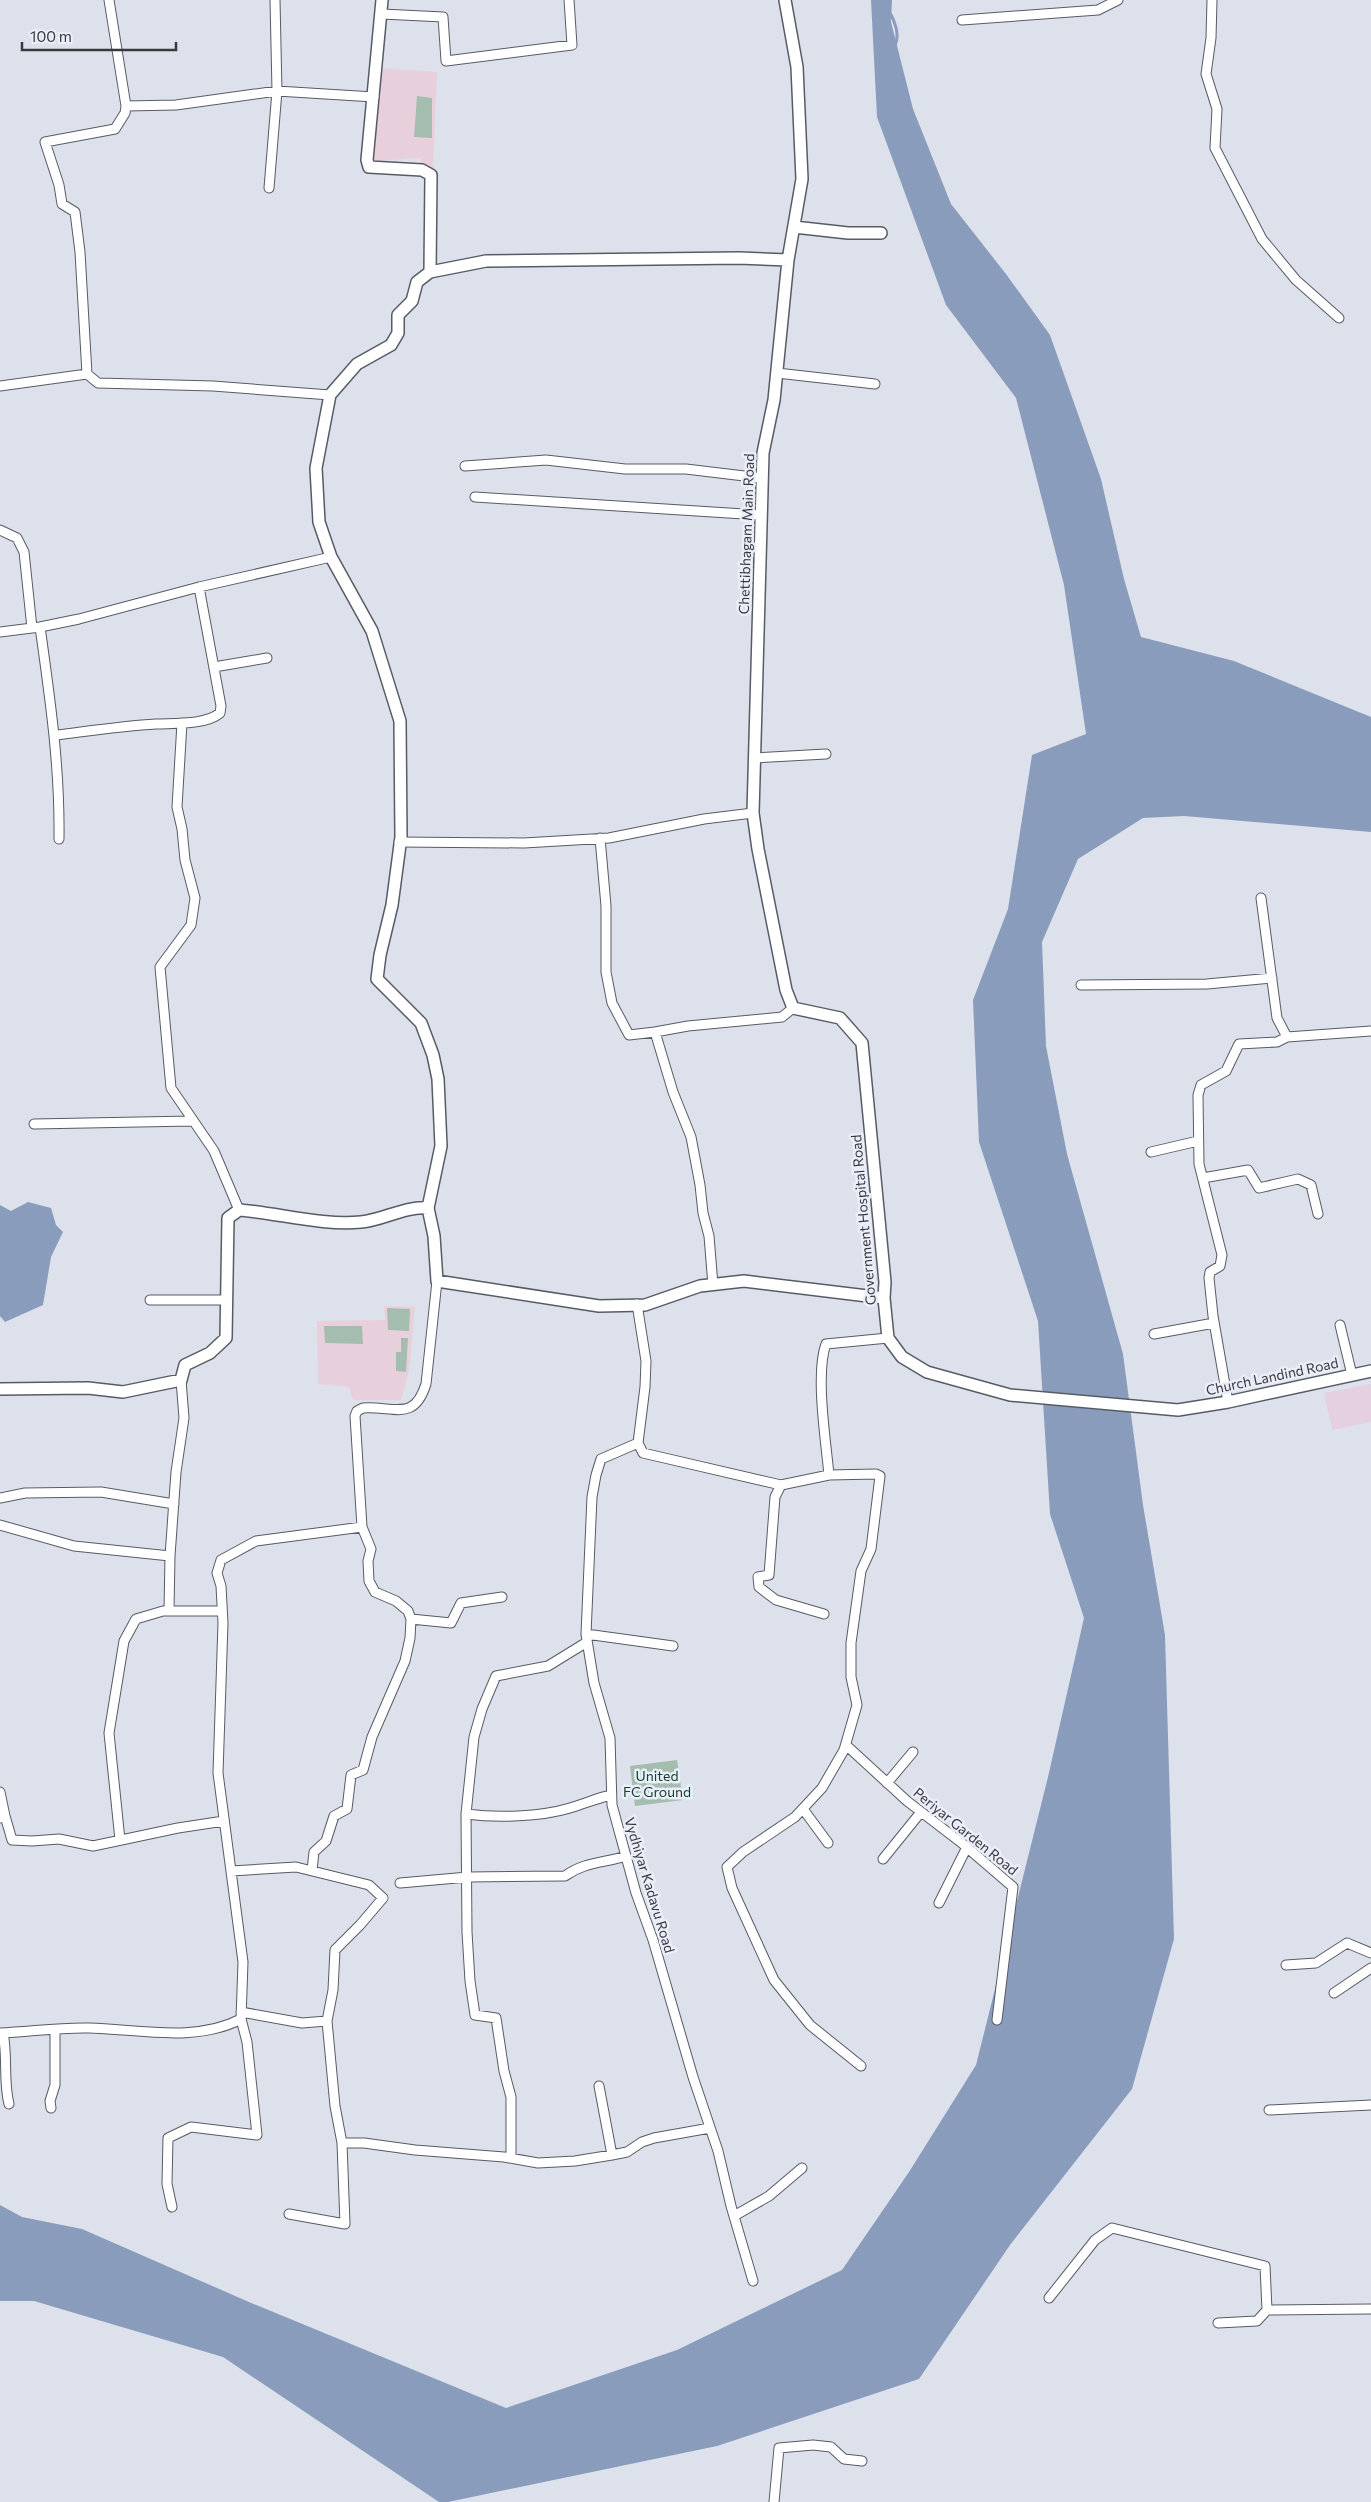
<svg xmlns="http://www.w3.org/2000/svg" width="1371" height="2502" viewBox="0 0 1371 2502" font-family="Commissioner,sans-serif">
<rect width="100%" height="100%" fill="#dde1ec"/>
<!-- education -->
<path fill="#e7d0dc" d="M 378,68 L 437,72 L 433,168 L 421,167 L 421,158 L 373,161 Z
M 384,1306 L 415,1307 L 409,1371 L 401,1400 L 353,1400 L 349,1387 L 318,1384 L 317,1321 L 385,1320 Z"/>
<!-- medical -->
<path fill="#e4d0e0" d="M 1371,1384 L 1371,1422 L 1332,1430 L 1324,1393 Z"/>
<!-- green -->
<path fill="#a4bdae" d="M 417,96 L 432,98 L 432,138 L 414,137 Z
M 387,1308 L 410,1309 L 409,1331 L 388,1330 Z
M 324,1326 L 362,1326 L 363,1344 L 325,1343 Z
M 401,1338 L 408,1338 L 406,1372 L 396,1371 L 396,1352 L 401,1352 Z
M 677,1760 L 683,1800 L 635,1806 L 630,1766 Z"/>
<!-- water -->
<path fill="#8a9cbc" d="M 871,0 L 892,0 L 891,22 L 913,109 L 951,204 L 1006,274 L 1050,335 L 1101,479 L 1124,579 L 1141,637 L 1234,661 L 1371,717 L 1371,832 L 1184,816 L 1143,818 L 1078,859 L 1042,942 L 1046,1046 L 1067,1154 L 1123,1354 L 1143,1505 L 1165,1635 L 1174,1939 L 1132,2089 L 1010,2245 L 919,2379 L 717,2446 L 448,2502 L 439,2502 L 223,2357 L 34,2301 L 0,2301 L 0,2205 L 22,2217 L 82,2229 L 249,2302 L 506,2408 L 677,2350 L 842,2270 L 909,2172 L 976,2065 L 1048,1777 L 1084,1618 L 1050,1514 L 1038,1321 L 979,1142 L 973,1000 L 1008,909 L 1032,755 L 1086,734 L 1064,585 L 1016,398 L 946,305 L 877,117 Z
M 28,1202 L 51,1208 L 56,1225 L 63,1232 L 51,1257 L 43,1305 L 5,1322 L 0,1316 L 0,1205 L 11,1211 Z"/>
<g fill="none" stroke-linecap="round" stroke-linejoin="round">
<!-- stream -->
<path stroke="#8a9cbc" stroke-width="3" d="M 889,11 C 895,21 900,35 895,45"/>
<!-- street casing -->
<g stroke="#575b64" stroke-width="11">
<path id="street" d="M 109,0 L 126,106 L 176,105 L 277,91 L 374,97
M 1212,0 L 1211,38 L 1206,74 L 1217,109 L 1215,148 L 1262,239 L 1296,280 L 1339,318
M 382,14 L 443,17 L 446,61 L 572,45 L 569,0
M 962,20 L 1098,10 L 1118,0
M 269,188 L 277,91 L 275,0
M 777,373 L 875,384
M 87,374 L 98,383 L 213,386 L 330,395
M 0,386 L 87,374 L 80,252 L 75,212 L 62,204 L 59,185 L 45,142 L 115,129 L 125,113 L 126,106
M 465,466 L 546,460 L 625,469 L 686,469 L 761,478
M 475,497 L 760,515
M 0,530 L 17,538 L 24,552 L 32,628
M 40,627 C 50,698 60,767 59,839
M 0,632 L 40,627 L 79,619 L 199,587 L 331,557
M 214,667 L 267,658
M 182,723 L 177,807 L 182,829 L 185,860 L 195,898 L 191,925 L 160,967 L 171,1088 L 214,1151 L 239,1210
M 56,735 C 89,731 123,726 156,724 C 174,723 206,725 220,713 L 221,706 L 199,587
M 754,758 L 826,754
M 600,838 L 606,906 L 606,972 L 612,1003 L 629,1035 L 655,1032
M 399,842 L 524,843 L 609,838 L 704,819 L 753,813
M 1081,985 L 1207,984 L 1272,978
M 1287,1037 L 1371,1031
M 34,1124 L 192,1121
M 1151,1152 L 1198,1141
M 1203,1178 L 1248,1170 L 1259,1188 L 1298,1179 L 1311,1185 L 1318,1214
M 713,1285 L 709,1236 L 703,1213 L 700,1185 L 691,1137 L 673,1092 L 655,1032 L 688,1026 L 782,1017 L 793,1008
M 150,1300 L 227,1300
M 637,1304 L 646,1361 L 645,1387 L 638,1443 L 601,1459 L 596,1475 L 592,1497 L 586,1634 L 594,1683 L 610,1738 L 612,1805 L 636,1893 L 653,1940 L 693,2077 L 718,2151 L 731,2206 L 753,2281
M 1340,1325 L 1352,1375
M 1154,1334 L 1214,1323
M 1228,1402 L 1213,1316 L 1209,1278 L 1210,1272 L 1220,1266 L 1222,1255 L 1199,1164 L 1198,1095 L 1201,1085 L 1226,1071 L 1239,1044 L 1277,1042 L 1287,1037 L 1277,1018 L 1261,898
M 638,1443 L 643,1453 L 781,1485
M 0,1498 L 25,1493 L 101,1492 L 174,1504
M 0,1525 L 74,1546 L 170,1556
M 169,1611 L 170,1556 L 176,1472 L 184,1418 L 181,1380
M 824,1614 L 776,1600 L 759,1587 L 758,1577 L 769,1575 L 775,1497 L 781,1485 L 829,1475
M 411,1619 L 451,1623 L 461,1603 L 502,1597
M 586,1634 L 673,1646
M 846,1745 L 907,1801 L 963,1844 L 1013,1887 L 997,2020
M 887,1783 L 913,1752
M 0,1792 L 5,1816
M 803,1809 L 828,1843
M 466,1814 C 497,1818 540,1817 570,1808 C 584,1804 597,1798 611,1795
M 0,1818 L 5,1816 L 12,1840 L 32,1841 L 59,1839 L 93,1846 L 178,1828 L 224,1821
M 120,1840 L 109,1733 L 124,1641 L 136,1619 L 163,1611 L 221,1611
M 883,1859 L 921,1812
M 312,1870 L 314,1852 L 326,1841 L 334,1816 L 347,1809 L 351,1775 L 363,1770 L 372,1737 L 405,1661 L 410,1638 L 411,1619 L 408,1611 L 396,1601 L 375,1592 L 369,1581 L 368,1561 L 371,1549 L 362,1527
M 231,1871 L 296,1867 L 369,1885 L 383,1898 L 360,1925 L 335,1950 L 333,1990 L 327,2021 L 335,2106 L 342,2143 L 364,2143 L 415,2150 L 504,2157 L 538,2163 L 575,2161 L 612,2155 L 627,2152 L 642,2142 L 654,2138 L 710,2128
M 400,1883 L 468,1877 L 565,1876 C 584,1862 604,1863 626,1856
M 939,1903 L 967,1847
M 1286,1965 L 1316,1963 L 1347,1943 L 1371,1953
M 1334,1993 L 1371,1968
M 241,2012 L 302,2023 L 327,2021
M 0,2033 C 29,2032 60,2027 89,2028 C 138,2029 195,2043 241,2019 L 243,1962 L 218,1773 L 223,1623 L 221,1586 L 217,1573 L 221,1560 L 256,1541 L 362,1527 L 355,1416 L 357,1411 L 363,1408 C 395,1406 414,1422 426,1384 L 437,1281
M 3,2033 C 8,2057 3,2081 9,2104
M 861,2066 L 810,2025 L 774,1980 L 732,1888 L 727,1867 L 743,1852 L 795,1817 L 822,1788 L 844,1750 L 857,1705 L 851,1677 L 851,1643 L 861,1571 L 871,1549 L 880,1476 L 876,1474 L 829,1475 C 826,1442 815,1373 826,1344 L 888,1338
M 599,2086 L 612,2155
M 51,2108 L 50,2101 L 55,2085 L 55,2030
M 1269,2110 L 1371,2105
M 511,2158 L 511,2097 L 504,2071 L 496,2018 L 475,2015 L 470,1981 L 467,1932 L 466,1814 L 474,1737 L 482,1709 L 496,1676 L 548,1666 L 587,1642
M 172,2207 L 167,2184 L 168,2138 L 191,2127 L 257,2135 L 247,2042 L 241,2019
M 289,2214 L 345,2224 L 342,2143
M 734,2216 L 769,2196 L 802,2168
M 1049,2298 L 1095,2240 L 1112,2228 L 1265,2266 L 1267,2310
M 1218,2323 L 1257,2321 L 1267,2310 L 1371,2309
M 774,2502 L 779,2448 L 813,2445 L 831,2447 L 844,2459 L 862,2461"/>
</g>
<!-- secondary casing -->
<g stroke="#575b64" stroke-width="14">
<path id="secondary" d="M 382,0 L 367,160 L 369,167 L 422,170 L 431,175 L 430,272
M 785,0 L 797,67 L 802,179 L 788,260 L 774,400 L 763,453 L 753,813 L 758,849 L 786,990 L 793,1008 L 840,1018 L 862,1043 L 885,1282 L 884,1298 L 888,1338 L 902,1357 L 927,1372 L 1010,1395 L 1178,1410 L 1228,1402 L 1371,1371
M 794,227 L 848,233 L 881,233
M 788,260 L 739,258 L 486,261 L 430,272 L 417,282 L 412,301 L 398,315 L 398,333 L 391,345 L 357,364 L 330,395 L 316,468 L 319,522 L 331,557 L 372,631 L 400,721 L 401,837 L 392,905 L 380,955 L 377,979 L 421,1023 L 433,1055 L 438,1079 L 441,1146 L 428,1208 L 434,1236 L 437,1281 L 599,1306 L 645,1305 L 700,1286 L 744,1281 L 884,1298
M 0,1389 L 88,1388 L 123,1392 L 181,1380 L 185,1365 L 210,1353 L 226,1338 L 228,1218 L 239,1210 C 278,1213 323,1226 361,1222 C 384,1220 404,1206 428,1208"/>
</g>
<!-- street -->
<use href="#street" stroke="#fff" stroke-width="9"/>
<!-- secondary -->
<use href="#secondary" stroke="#fff" stroke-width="11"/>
</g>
<g text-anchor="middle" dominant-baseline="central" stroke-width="5" stroke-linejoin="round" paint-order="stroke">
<!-- street labels -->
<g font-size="14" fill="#37393d" stroke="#eaeef9">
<text transform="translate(746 534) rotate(-88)">Chettibhagam Main Road</text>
<text transform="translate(863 1220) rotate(-95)">Government Hospital Road</text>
<text transform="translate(1272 1376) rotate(-12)">Church Landind Road</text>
<text transform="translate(966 1831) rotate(39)">Periyar Garden Road</text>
<text transform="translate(650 1885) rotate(73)">Vydhiyar Kadavu Road</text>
</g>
<!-- park labels -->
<g font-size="14" fill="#11422b" stroke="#eaeef9">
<text x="657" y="1775">United<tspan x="657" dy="16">FC Ground</tspan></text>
</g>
</g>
<!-- scale -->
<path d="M22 42v8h154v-8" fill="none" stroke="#37393d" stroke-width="2.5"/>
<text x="30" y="42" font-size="15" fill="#37393d" stroke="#eaeef9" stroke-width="4" paint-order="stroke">100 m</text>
</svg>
